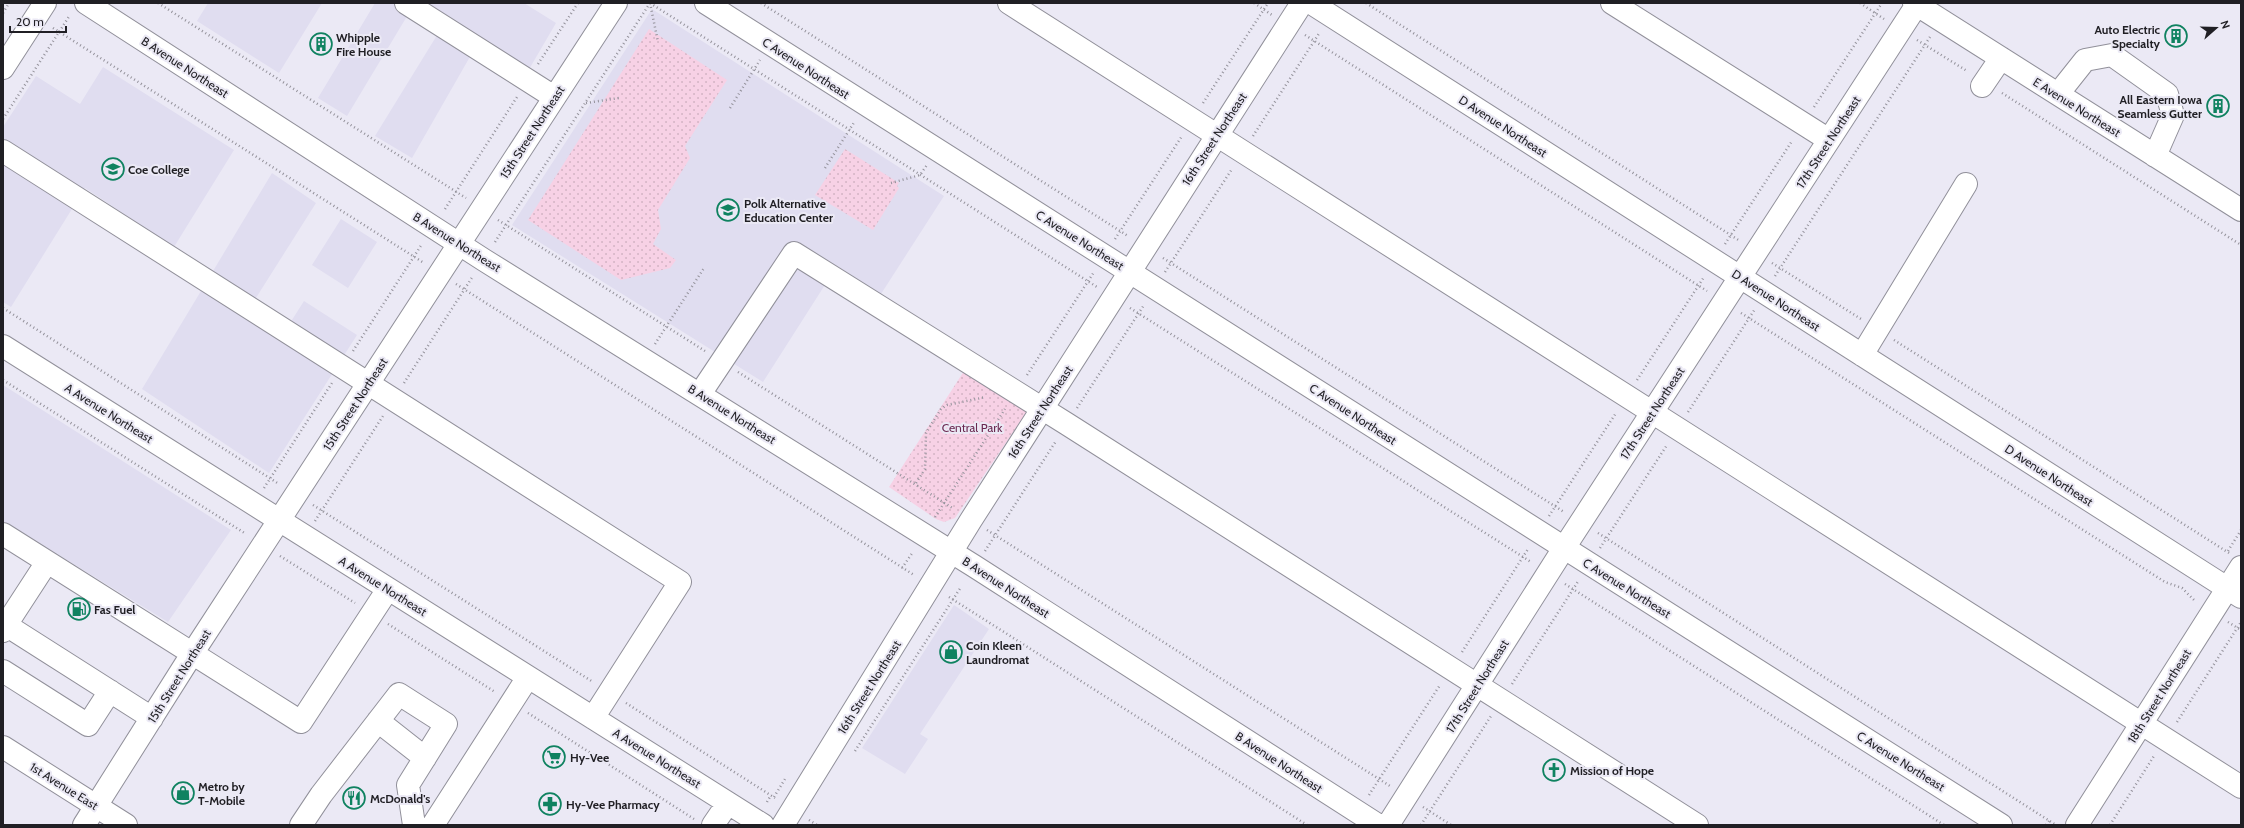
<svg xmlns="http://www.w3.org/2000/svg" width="2244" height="828" viewBox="0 0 2244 828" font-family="Cabin,sans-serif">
<defs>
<pattern id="grass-dots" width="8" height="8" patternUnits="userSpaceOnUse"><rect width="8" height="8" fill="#f7d1e5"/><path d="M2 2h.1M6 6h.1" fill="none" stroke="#d3b3c4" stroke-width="1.8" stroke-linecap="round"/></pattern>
</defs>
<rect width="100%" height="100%" fill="#ebe9f5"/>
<!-- built -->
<path fill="#e0ddf0" d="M 208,3 L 322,3 L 279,73 L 197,21 Z
M 375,3 L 415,3 L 347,116 L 318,98 Z
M 419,3 L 524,3 L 556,23 L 528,71 L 479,41 L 412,158 L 375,136 L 447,19 Z
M 652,9 L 944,196 L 881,294 L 837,266 L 763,382 L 512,225 Z
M 103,67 L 234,150 L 174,247 L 85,188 L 11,307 L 3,302 L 3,127 L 36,76 L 80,104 Z
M 272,173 L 316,203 L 254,301 L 290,323 L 304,301 L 357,335 L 269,473 L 142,389 Z
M 341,219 L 377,242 L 348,288 L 312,265 Z
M 3,385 L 231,530 L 168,622 L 3,521 Z
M 954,605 L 989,629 L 920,734 L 928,739 L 905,774 L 862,748 Z"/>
<!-- grass -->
<path fill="url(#grass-dots)" d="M 649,29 L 727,80 L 685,146 L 690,158 L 658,210 L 661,229 L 653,244 L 676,260 L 670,268 L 621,280 L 528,220 Z
M 845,149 L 899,183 L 897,186 L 899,188 L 873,230 L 815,195 Z
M 966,368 L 1028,410 L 955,518 L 944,522 L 936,519 L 889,487 Z"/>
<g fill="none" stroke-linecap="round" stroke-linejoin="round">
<!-- minor casing -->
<g stroke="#91909a" stroke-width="24">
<path id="minor" d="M 86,3 L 484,260 L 974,566 L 1378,825
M 406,3 L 554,97
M 706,3 L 2001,825
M 1009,3 L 2241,787
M 1311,3 L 2241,597
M 1612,3 L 1829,140
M 1914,3 L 2241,210
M 3,68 L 45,3
M 1982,86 L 2001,58
M 2058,94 L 2085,60 L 2112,55 L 2167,94 L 2173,115 L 2155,156
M 3,151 L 680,582 L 593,718
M 3,346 L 763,825
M 1862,355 L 1966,184
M 700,394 L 794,253 L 1067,424 L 1697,825
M 3,534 L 301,722 L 388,589
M 6,625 L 47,562
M 3,631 L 6,625 L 152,718
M 3,671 L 88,725 L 110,691
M 378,721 L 425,758
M 84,825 L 192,654 L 616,3
M 301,825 L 321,795 L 399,694 L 446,724 L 408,785 L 414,825
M 433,825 L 528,677
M 713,825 L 728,803
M 783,825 L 971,520 L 1302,3
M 1388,825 L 1564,548 L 1918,3
M 2077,825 L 2241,567"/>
</g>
<!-- major casing -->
<g stroke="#91909a" stroke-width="24">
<path id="major" d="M 3,747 L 126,825"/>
</g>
<!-- path -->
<path stroke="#94929b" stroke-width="2.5" stroke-dasharray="1 3" stroke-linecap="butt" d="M 158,3 L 466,198
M 650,3 L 1097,287
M 650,3 L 658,42
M 761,3 L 1128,236
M 1254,3 L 1272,15
M 1366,3 L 1740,241
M 1860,3 L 1884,19
M 3,13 L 9,3
M 53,28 L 424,263
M 1305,35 L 1707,291
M 1917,40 L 1967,71
M 538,64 L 578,3
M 2002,93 L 2241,245
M 586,103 L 619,98
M 1203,103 L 1268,3
M 1814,107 L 1882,3
M 730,108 L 760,60
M 3,119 L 70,15
M 1253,136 L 1320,32
M 825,168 L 855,121
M 891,183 L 920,175 L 927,165
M 445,209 L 517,97
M 498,220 L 705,351
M 1115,239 L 1182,136
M 495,242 L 650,3
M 1725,244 L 1792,141
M 1163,258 L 1564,512
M 1772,263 L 1861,319
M 1165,272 L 1232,169
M 1775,276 L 1930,37
M 456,284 L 914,575
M 3,308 L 279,484
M 1130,308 L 1531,562
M 1741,313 L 2165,582 L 2182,588 L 2195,601
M 1894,340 L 2229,553
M 655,344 L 704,268
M 353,351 L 422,244
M 738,372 L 954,509
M 1027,375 L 1094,272
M 3,380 L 246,534
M 1637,380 L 1704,277
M 404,383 L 473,276
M 1077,408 L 1144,305
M 1688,412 L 1755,309
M 916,483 L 925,469 L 926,433 L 941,409 L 947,405 L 986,397
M 264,488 L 332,383
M 313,505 L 593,682
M 1549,516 L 1616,413
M 935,517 L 1005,409
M 315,521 L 383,416
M 987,530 L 1390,786
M 1598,533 L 2056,825
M 1600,548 L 1667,445
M 985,551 L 1056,441
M 2228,551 L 2241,530
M 280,556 L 355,603
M 902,568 L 913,552
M 1565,584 L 1944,825
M 949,597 L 1307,825
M 2228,622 L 2241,630
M 388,624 L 495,692
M 1462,652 L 1528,549
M 1512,684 L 1579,580
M 626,703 L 775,798
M 528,713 L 694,819
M 2177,722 L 2241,622
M 855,751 L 961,587
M 1369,795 L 1440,685
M 774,797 L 785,779
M 767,802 L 771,795
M 1423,807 L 1451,825
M 809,820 L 817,825
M 1421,825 L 1491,716
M 2046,825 L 2049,821
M 2110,825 L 2154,756"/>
<!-- minor -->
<use href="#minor" stroke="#fff" stroke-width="22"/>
<!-- major -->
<use href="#major" stroke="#fff" stroke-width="22"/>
</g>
<!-- icons -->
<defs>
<g id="building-ring" transform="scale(1.15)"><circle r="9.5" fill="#ebe9f5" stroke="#0f8260" stroke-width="1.5"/><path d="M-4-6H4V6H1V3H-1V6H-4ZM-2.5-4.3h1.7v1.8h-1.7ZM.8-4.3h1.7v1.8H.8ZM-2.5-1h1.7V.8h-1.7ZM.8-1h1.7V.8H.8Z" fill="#0f8260"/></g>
<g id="university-ring" transform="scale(1.15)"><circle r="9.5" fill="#ebe9f5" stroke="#0f8260" stroke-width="1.5"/><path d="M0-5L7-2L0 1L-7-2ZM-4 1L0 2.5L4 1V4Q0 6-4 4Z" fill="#0f8260"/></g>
<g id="school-ring" transform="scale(1.15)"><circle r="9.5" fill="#ebe9f5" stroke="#0f8260" stroke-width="1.5"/><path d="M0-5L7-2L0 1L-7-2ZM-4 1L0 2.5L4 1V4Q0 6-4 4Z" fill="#0f8260"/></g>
<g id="fuel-ring" transform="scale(1.15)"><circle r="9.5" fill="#ebe9f5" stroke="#0f8260" stroke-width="1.5"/><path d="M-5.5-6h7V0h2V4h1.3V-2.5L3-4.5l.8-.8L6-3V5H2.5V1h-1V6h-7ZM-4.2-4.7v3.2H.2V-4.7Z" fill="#0f8260"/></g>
<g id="shop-ring" transform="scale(1.15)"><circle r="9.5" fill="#ebe9f5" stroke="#0f8260" stroke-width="1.5"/><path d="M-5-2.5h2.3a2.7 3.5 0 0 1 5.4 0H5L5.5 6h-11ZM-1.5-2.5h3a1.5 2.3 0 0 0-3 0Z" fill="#0f8260"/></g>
<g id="supermarket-ring" transform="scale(1.15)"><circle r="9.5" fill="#ebe9f5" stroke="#0f8260" stroke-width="1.5"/><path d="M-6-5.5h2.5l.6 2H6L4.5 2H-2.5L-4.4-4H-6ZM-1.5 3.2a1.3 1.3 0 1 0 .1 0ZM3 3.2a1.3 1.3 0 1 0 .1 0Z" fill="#0f8260"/></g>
<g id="church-ring" transform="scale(1.15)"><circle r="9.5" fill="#ebe9f5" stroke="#0f8260" stroke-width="1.5"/><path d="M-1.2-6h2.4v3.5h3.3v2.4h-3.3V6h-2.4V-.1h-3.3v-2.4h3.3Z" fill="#0f8260"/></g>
<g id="restaurant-ring" transform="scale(1.15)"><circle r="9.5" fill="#ebe9f5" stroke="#0f8260" stroke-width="1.5"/><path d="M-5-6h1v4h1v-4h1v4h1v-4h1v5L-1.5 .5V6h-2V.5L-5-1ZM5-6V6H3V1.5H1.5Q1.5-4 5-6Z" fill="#0f8260"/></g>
<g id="pharmacy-ring" transform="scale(1.15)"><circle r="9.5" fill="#ebe9f5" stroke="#0f8260" stroke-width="1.5"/><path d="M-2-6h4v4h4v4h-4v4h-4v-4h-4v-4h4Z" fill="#0f8260"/></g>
</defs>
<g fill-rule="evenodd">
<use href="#building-ring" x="2176" y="36"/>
<use href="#building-ring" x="321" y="44"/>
<use href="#building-ring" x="2218" y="106"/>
<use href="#university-ring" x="113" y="169"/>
<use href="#school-ring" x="728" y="210"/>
<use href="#fuel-ring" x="79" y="609"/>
<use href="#shop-ring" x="951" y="652"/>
<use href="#supermarket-ring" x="554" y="757"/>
<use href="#church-ring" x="1554" y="770"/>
<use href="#shop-ring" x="183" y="793"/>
<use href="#restaurant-ring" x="354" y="798"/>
<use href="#pharmacy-ring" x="550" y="804"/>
</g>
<g text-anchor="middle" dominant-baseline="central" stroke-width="4" stroke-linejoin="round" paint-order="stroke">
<!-- poi labels -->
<g font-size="12" font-weight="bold" fill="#201f24" stroke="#ebe9f5" text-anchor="start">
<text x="2160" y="29" text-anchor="end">Auto Electric<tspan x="2160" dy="14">Specialty</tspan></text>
<text x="336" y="37">Whipple<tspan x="336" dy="14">Fire House</tspan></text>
<text x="2202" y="99" text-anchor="end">All Eastern Iowa<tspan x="2202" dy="14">Seamless Gutter</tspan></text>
<text x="128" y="169">Coe College</text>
<text x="744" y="203">Polk Alternative<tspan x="744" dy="14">Education Center</tspan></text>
<text x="94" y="609">Fas Fuel</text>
<text x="966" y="645">Coin Kleen<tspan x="966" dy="14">Laundromat</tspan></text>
<text x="570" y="757">Hy-Vee</text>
<text x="1570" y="770">Mission of Hope</text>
<text x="198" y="786">Metro by<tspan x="198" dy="14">T-Mobile</tspan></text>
<text x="370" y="798">McDonald's</text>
<text x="566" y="804">Hy-Vee Pharmacy</text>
</g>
<!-- street labels -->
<g font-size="12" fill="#201f24" stroke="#ebe9f5">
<text transform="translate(185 67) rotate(33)">B Avenue Northeast</text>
<text transform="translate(806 68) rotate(33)">C Avenue Northeast</text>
<text transform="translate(2077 107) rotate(32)">E Avenue Northeast</text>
<text transform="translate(1503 126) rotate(33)">D Avenue Northeast</text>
<text transform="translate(532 132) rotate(-57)">15th Street Northeast</text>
<text transform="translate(1214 139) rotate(-57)">16th Street Northeast</text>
<text transform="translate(1828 142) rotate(-57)">17th Street Northeast</text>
<text transform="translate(1080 240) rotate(32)">C Avenue Northeast</text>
<text transform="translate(457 242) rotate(32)">B Avenue Northeast</text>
<text transform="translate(1776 300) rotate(33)">D Avenue Northeast</text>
<text transform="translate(355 404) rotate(-57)">15th Street Northeast</text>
<text transform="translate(1040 412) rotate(-57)">16th Street Northeast</text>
<text transform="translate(109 413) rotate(32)">A Avenue Northeast</text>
<text transform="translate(1652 413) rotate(-57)">17th Street Northeast</text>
<text transform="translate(732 414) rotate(32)">B Avenue Northeast</text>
<text transform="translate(1353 414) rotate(33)">C Avenue Northeast</text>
<text transform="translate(2049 475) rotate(33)">D Avenue Northeast</text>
<text transform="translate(383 586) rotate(32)">A Avenue Northeast</text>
<text transform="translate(1006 587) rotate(33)">B Avenue Northeast</text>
<text transform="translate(1627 588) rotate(32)">C Avenue Northeast</text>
<text transform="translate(179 676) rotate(-58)">15th Street Northeast</text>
<text transform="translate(1477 686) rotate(-58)">17th Street Northeast</text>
<text transform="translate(869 687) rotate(-58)">16th Street Northeast</text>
<text transform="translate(2159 696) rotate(-58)">18th Street Northeast</text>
<text transform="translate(657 758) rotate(32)">A Avenue Northeast</text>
<text transform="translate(1901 761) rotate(32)">C Avenue Northeast</text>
<text transform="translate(1279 762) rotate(33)">B Avenue Northeast</text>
<text transform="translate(64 786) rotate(32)">1st Avenue East</text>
</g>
<!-- park labels -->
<g font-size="12" fill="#6a2850" stroke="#ebe9f5">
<text x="972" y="427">Central Park</text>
</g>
</g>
<!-- border -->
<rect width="2244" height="828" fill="none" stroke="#201f24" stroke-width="8"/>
<!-- north arrow -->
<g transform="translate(2216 28) rotate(70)" stroke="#ebe9f5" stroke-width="3" paint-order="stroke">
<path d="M0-3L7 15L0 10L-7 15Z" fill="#201f24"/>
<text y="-6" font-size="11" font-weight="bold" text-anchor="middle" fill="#201f24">N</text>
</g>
<!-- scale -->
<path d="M10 26v6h56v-6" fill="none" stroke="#201f24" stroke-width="2"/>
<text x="16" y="26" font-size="12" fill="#201f24" stroke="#ebe9f5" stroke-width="3" paint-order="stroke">20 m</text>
</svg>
